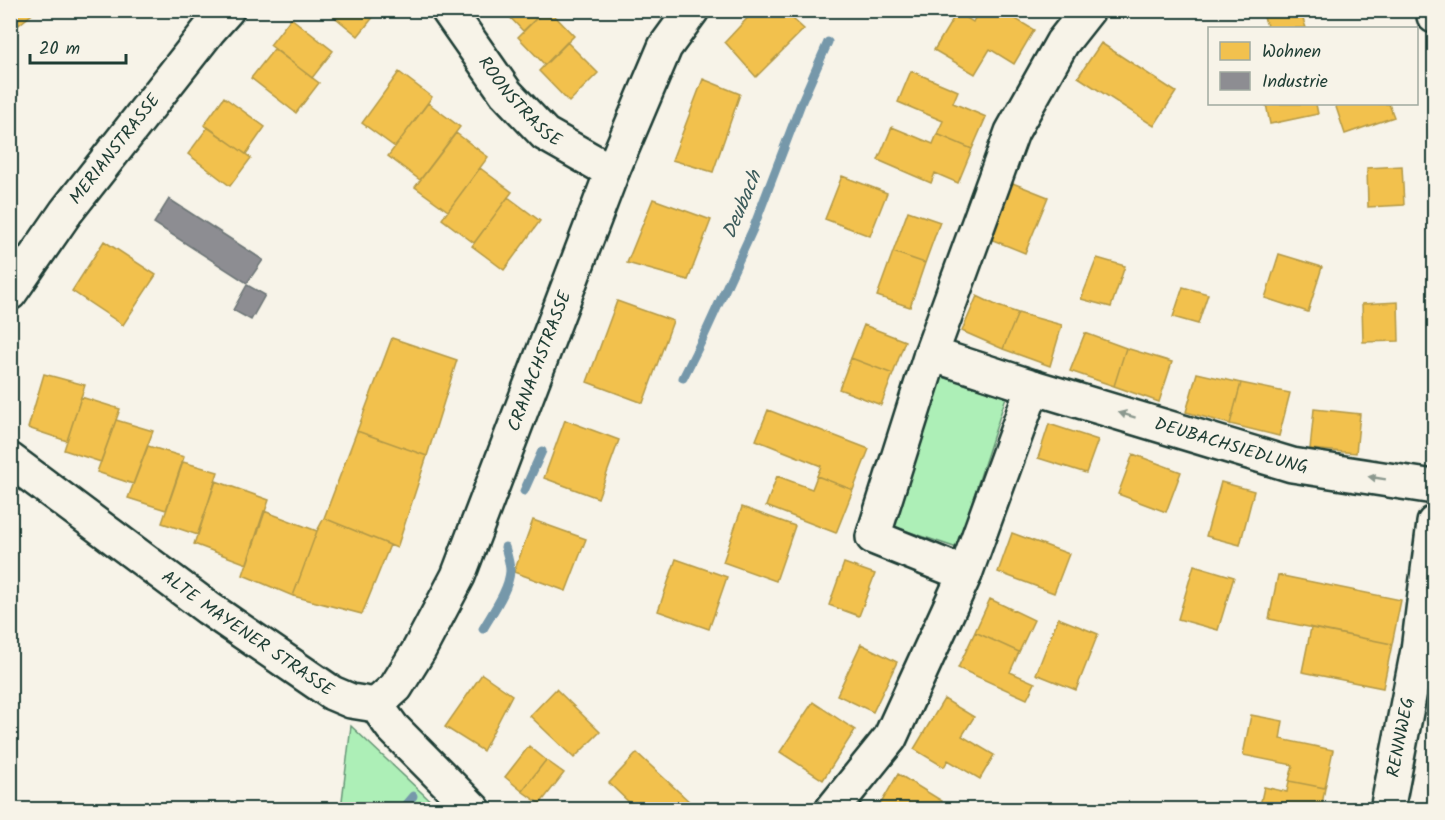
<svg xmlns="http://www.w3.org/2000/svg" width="1445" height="820" viewBox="0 0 1445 820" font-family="Kalam,sans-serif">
<rect width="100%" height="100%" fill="#f7f3e8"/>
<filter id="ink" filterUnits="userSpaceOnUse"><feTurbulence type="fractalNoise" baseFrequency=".0167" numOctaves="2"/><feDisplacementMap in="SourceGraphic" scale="12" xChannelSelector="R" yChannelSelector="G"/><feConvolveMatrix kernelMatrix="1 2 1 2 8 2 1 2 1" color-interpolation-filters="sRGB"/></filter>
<g filter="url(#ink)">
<!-- green -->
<path fill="#adefb7" stroke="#669676" stroke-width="1.5" d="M 941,376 L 1006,397 L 957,548 L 892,526 Z
M 351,726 L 439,809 L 341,809 Z"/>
<!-- homes -->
<path fill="#f2c14e" stroke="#b39946" stroke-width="1.5" d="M 10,10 L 35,10 L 36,11 L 10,32 Z
M 326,10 L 379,10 L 358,36 Z
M 503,10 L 545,10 L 523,31 Z
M 545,10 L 549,10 L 574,36 L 545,65 L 518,37 Z
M 755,10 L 783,10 L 804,29 L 756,77 L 725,42 Z
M 979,10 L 1001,10 L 1034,30 L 1014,64 L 990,49 L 975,74 L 934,50 L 957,12 L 973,22 Z
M 1261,10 L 1300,10 L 1306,28 L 1268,28 Z
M 291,18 L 333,51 L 312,78 L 270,45 Z
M 567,42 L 598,73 L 569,102 L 539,71 Z
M 1101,43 L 1176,92 L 1154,126 L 1078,77 Z
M 274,49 L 319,83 L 296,113 L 251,78 Z
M 911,71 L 958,91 L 953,103 L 986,117 L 972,149 L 937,134 L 943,121 L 898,102 Z
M 399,72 L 432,97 L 395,147 L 362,123 Z
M 703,79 L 740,94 L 713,172 L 672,160 Z
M 224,97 L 265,127 L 246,154 L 204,125 Z
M 428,103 L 460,127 L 420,180 L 388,156 Z
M 1266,104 L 1316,104 L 1318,114 L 1270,124 Z
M 1335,104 L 1389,104 L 1394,117 L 1345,134 Z
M 208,127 L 251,158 L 230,186 L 188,154 Z
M 892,127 L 933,144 L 937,134 L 972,149 L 958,183 L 935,173 L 931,183 L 878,160 Z
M 456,133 L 488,157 L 448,211 L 415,187 Z
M 1402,166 L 1404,205 L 1368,207 L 1367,168 Z
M 480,168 L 512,192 L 474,243 L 442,219 Z
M 842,176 L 887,193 L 870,236 L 825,219 Z
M 1010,182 L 1048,197 L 1025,253 L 988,238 Z
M 508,197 L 540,221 L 504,270 L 472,246 Z
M 653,199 L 711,220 L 688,280 L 627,263 Z
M 908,211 L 940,222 L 925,263 L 893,252 Z
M 104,241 L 156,275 L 123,325 L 72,291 Z
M 893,252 L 925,263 L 910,307 L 877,296 Z
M 1279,254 L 1322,267 L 1308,312 L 1265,298 Z
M 1097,258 L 1125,266 L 1111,307 L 1081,299 Z
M 1183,287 L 1208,294 L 1198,324 L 1173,317 Z
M 977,296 L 998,306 L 1018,313 L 1003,349 L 962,331 Z
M 617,301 L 673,321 L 643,403 L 587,382 Z
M 1398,302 L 1399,341 L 1363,342 L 1362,304 Z
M 1018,313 L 1062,325 L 1050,366 L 1003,349 Z
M 864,325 L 905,341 L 893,374 L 851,358 Z
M 1085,333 L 1126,348 L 1114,386 L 1070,371 Z
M 392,338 L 457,360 L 427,456 L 357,431 Z
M 1126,348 L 1172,362 L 1159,402 L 1114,386 Z
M 851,358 L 893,374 L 881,405 L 839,389 Z
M 1197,373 L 1241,383 L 1230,424 L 1186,412 Z
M 44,374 L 85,385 L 67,441 L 28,428 Z
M 1241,383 L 1290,393 L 1279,436 L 1230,424 Z
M 81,397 L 120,409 L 101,462 L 64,450 Z
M 1314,409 L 1360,414 L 1356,453 L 1310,449 Z
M 768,410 L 869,449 L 853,490 L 817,476 L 821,466 L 756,440 Z
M 116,420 L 153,431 L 133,484 L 97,472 Z
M 565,420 L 619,440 L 598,498 L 544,478 Z
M 1049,424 L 1098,440 L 1086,473 L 1038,458 Z
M 357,431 L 427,456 L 397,548 L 324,518 Z
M 148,446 L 184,457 L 166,510 L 128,498 Z
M 1133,454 L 1181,472 L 1166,512 L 1118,494 Z
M 183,462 L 218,472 L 198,535 L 162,523 Z
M 777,476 L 812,489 L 817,476 L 853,490 L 836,533 L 766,506 Z
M 216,481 L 269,500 L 247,564 L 194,544 Z
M 1221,482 L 1254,491 L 1240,545 L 1206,536 Z
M 742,507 L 795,526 L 776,581 L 723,562 Z
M 264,511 L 317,531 L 293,596 L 243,575 Z
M 324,518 L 390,545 L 362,614 L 293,596 L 317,531 Z
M 533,520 L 586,539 L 566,591 L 514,572 Z
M 1012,533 L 1069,554 L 1054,593 L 998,572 Z
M 676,559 L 727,577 L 709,629 L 658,611 Z
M 844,563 L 875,574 L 859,616 L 829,605 Z
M 1194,565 L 1234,577 L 1218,630 L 1178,619 Z
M 1278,575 L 1401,600 L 1392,644 L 1269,619 Z
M 990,599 L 1034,620 L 1019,652 L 975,632 Z
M 1058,618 L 1098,634 L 1076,690 L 1036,674 Z
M 1311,628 L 1392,644 L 1383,688 L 1302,672 Z
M 975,632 L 1019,652 L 1010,672 L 1035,683 L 1027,699 L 958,668 Z
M 861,644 L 897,662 L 873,712 L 837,695 Z
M 482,674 L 512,695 L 483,751 L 445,727 Z
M 556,689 L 600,732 L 574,758 L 530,716 Z
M 944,699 L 974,717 L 962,736 L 994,755 L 980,779 L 948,760 L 944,767 L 914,749 Z
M 813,702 L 855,730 L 823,780 L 780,752 Z
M 1251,715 L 1283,721 L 1280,739 L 1333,750 L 1325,788 L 1289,781 L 1293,765 L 1243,755 Z
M 529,746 L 546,760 L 522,791 L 505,777 Z
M 637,753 L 691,803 L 686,810 L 637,810 L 609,783 Z
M 546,760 L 564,773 L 540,804 L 522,791 Z
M 898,774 L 942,801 L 937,810 L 877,810 Z
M 1289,781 L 1325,788 L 1321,810 L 1259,810 L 1264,787 L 1287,792 Z"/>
<!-- industry -->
<path fill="#8d8d92" stroke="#6c7576" stroke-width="1.5" d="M 169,199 L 263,260 L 247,283 L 154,223 Z
M 247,285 L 265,295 L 251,320 L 233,310 Z"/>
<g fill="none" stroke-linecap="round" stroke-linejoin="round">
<!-- stream -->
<path stroke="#7698aa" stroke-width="9" d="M 683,378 L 704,336 L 753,229 L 802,101 L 828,42
M 524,491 L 542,451
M 483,629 C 492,613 509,590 510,571 C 510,563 507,554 505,547
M 401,810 L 413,796"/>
<!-- minor casing -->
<g stroke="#1f3d34" stroke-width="38">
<g id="minor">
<path id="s1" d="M 448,10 L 506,93 L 545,134 L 612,172"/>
<path d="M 1434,10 L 1434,16"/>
<path id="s2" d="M 10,293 L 66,212 L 209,30 L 227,10"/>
<path d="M 931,354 L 873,537 L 965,574"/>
<path id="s3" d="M 1033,387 L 1292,465 L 1434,487"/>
<path id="s4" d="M 10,460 L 208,608 L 332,693 L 351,701 L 376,705 L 392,727 L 474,810"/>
<path id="s5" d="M 376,705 L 396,687 L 419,650 L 458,576 L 612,172 L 665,47 L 692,10"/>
<path d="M 832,810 L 890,738 L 965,574 L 1033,387 L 931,354 L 1012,132 L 1062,43 L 1088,10"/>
<path id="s6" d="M 1387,810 L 1418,650 L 1434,523"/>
</g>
</g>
<!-- minor -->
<use href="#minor" stroke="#f7f3e8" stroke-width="33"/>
</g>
<!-- one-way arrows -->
<defs><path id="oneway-solid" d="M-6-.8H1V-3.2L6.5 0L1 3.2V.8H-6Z" transform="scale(1.5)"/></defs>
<g fill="#8b988e">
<use href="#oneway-solid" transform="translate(1127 415) rotate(-163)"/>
<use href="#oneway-solid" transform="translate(1377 478) rotate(-171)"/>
</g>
</g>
<g text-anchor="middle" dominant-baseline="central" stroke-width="6" stroke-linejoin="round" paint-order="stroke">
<!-- street labels -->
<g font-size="18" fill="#1f3d34" stroke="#f7f3e8">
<text stroke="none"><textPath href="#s1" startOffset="117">ROONSTRASSE</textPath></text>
<text stroke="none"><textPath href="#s2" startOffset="178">MERIANSTRASSE</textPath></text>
<text stroke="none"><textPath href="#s5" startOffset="384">CRANACHSTRASSE</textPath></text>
<text stroke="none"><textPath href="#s3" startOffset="207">DEUBACHSIEDLUNG</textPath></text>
<text stroke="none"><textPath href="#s4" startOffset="294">ALTE MAYENER STRASSE</textPath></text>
<text stroke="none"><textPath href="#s6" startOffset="74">RENNWEG</textPath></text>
</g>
<!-- water labels -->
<g font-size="20" font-style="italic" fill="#3c5b5b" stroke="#f7f3e8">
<text transform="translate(743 205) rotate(-67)">Deubach</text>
</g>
</g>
<!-- margin -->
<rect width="1445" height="820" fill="none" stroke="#f7f3e8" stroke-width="36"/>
<rect x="18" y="18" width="1409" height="784" fill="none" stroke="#1f3d34" stroke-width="2" filter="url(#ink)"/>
<!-- legend -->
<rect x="1208" y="27" width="210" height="78" fill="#f7f3e8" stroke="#a1aaa0" stroke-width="1.5"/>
<rect x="1220" y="42" width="30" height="18" fill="#f2c14e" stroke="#a1aaa0" stroke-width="1.5"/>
<text x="1262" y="57" font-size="18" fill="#1f3d34">Wohnen</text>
<rect x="1220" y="72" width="30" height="18" fill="#8d8d92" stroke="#a1aaa0" stroke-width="1.5"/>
<text x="1262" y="87" font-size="18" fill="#1f3d34">Industrie</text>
<!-- scale -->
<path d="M30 54v9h96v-9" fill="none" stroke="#1f3d34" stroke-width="3"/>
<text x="39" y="54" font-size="18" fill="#1f3d34" stroke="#f7f3e8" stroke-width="4.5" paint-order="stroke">20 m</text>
</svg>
